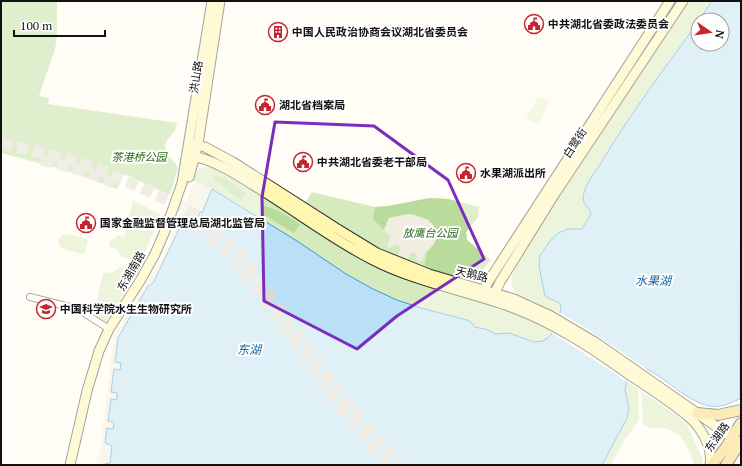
<svg xmlns="http://www.w3.org/2000/svg" width="742" height="466" viewBox="0 0 742 466" font-family="'PT Serif','Noto Sans SC',serif">
<rect width="100%" height="100%" fill="#fffdf5"/>
<!-- green -->
<path fill="#d5ebbd" d="M 689,1 L 712,1 L 622,129 L 584,192 C 581,205 589,204 591,214 L 582,229 L 580,230 L 559,303 L 561,306 L 560,313 L 554,310 L 552,313 L 518,296 C 510,287 510,279 515,268 L 559,197 Z
M 203,167 L 213,168 L 224,171 L 385,270 L 424,286 L 506,309 L 546,325 L 545,328 L 552,333 L 545,340 L 537,342 L 525,339 L 509,333 L 495,334 L 485,329 L 474,327 L 471,322 L 467,320 C 434,311 402,304 372,288 C 309,256 255,208 190,179 L 194,171 Z
M 312,192 L 375,207 L 388,206 L 435,198 L 448,199 L 479,207 L 478,217 L 466,232 L 467,240 L 491,260 C 483,269 476,279 463,279 L 424,269 L 376,248 L 305,203 Z
M 133,200 L 161,215 L 141,261 L 121,257 L 118,250 L 109,246 L 110,239 L 115,239 L 117,235 L 124,237 Z
M 63,234 L 68,234 L 88,240 L 85,253 L 82,254 L 63,249 L 60,247 L 58,240 Z
M 120,267 L 137,272 L 105,324 L 95,316 L 94,313 L 103,273 L 113,272 Z
M 627,381 L 638,389 L 639,420 L 623,442 L 611,465 L 602,465 L 627,418 L 629,408 L 625,389 Z
M 641,391 L 677,416 L 687,425 L 703,459 L 702,465 L 694,464 C 689,449 682,430 663,428 C 653,427 652,431 643,423 Z"/>
<!-- forest -->
<path fill="#b9dc9c" d="M 1,1 L 57,1 L 57,35 L 55,49 L 39,96 L 49,98 L 48,104 L 177,123 L 175,131 L 168,139 L 165,145 L 167,154 L 175,163 L 178,168 L 170,195 L 124,174 L 117,189 L 65,170 L 1,153 Z
M 215,175 C 229,178 237,186 247,194 L 241,200 L 234,196 L 214,180 Z
M 429,198 L 448,199 L 479,207 L 478,217 L 466,232 L 467,240 L 491,260 C 486,266 480,274 473,277 C 462,283 436,272 424,269 L 427,252 L 434,244 L 436,239 L 436,231 L 433,225 L 428,220 L 411,214 L 389,218 L 384,230 L 373,219 L 375,207 L 388,206 Z
M 263,205 L 279,211 L 300,224 L 294,233 L 259,212 Z"/>
<!-- pitch -->
<path fill="#e6f2cf" d="M 538,96 L 550,101 L 539,125 L 526,119 Z"/>
<!-- plaza -->
<path fill="#f1ede2" d="M 195,181 L 212,189 L 202,213 L 197,218 L 180,227 L 153,284 L 148,286 L 118,338 L 115,362 L 121,363 L 120,370 L 114,369 L 111,392 L 117,393 L 117,400 L 108,421 L 114,422 L 113,429 L 107,428 L 112,446 L 110,463 L 95,465 L 100,451 L 114,337 L 161,259 L 170,241 L 174,226 Z
M 408,214 L 414,215 L 428,220 L 433,225 L 436,231 L 436,239 L 434,244 L 426,252 L 422,260 L 420,261 L 416,259 L 417,254 L 411,252 L 408,259 L 398,255 L 401,247 L 395,245 L 390,248 L 387,246 L 391,236 L 384,230 L 389,218 Z"/>
<!-- water -->
<path fill="#b9e0f7" stroke="#3f96cf" d="M 712,1 L 741,1 L 740,399 C 734,401 727,405 720,406 C 695,411 665,376 644,368 L 627,381 L 625,389 L 629,408 L 627,418 L 602,465 L 100,465 L 110,463 L 112,446 L 105,443 L 107,428 L 113,429 L 114,422 L 108,421 L 111,399 L 117,400 L 117,393 L 111,392 L 114,369 L 120,370 L 121,363 L 115,362 L 118,338 L 148,286 L 153,283 L 180,227 L 184,225 L 188,215 L 197,218 L 200,212 L 202,213 L 212,189 L 297,241 L 346,274 L 373,289 L 397,300 L 421,308 L 467,320 L 471,322 L 474,327 L 485,329 L 496,334 L 509,333 L 534,342 L 543,341 L 548,338 L 552,333 L 560,313 L 561,306 L 559,303 L 545,296 L 539,266 L 540,255 L 550,241 L 558,233 L 568,229 L 582,229 L 591,214 C 590,208 583,205 583,198 C 584,186 594,173 601,163 C 630,114 665,68 698,22 L 698,44 L 722,44 L 722,20 L 699,20 Z"/>
<!-- pier -->
<path fill="#fffdf5" d="M 558,312 L 586,328 L 647,369 L 646,371 L 642,370 L 629,383 L 551,332 Z"/>
<g fill="none" stroke-linecap="round" stroke-linejoin="round">
<!-- highway-tunnel -->
<path stroke="#dbdad3" stroke-width="11" stroke-dasharray="11 5.5" stroke-linecap="butt" d="M 1,143 L 77,161 L 115,176 L 182,207 L 201,218 L 219,233 L 238,252 L 346,401 L 399,465
M 42,160 L 90,173 L 113,183
M 183,216 C 237,249 273,313 309,364 C 333,399 360,432 387,465"/>
<!-- street casing -->
<g stroke="#444" stroke-width="8">
<path id="street" d="M 30,297 L 78,309 L 109,329"/>
</g>
<!-- secondary casing -->
<g stroke="#333" stroke-width="11">
<path id="secondary" d="M 190,143 L 205,147 L 233,162 L 336,228 L 377,253 L 429,274 L 514,299 L 551,316 L 595,342 L 737,441
M 188,155 C 212,159 233,172 253,185 C 293,209 330,238 371,259 C 415,282 464,290 511,307 C 555,323 593,349 631,376 C 651,389 672,403 690,418 C 702,429 713,448 710,465
M 189,177 L 198,144 L 220,1
M 481,294 L 490,279 L 670,1
M 493,297 L 500,282 L 554,195 L 683,1
M 70,465 L 87,391 L 99,351 L 109,329 L 140,281 L 155,254 L 165,231 L 182,183 L 212,1"/>
</g>
<!-- primary casing -->
<g stroke="#222" stroke-width="12">
<path id="primary" d="M 697,413 L 718,415 L 741,410
M 712,465 L 726,447 L 741,423
M 726,465 L 741,441"/>
</g>
<!-- street -->
<use href="#street" stroke="#fff" stroke-width="6"/>
<!-- secondary -->
<use href="#secondary" stroke="#fff6b0" stroke-width="9"/>
<!-- primary -->
<use href="#primary" stroke="#f9d66b" stroke-width="10"/>
</g>
<!-- marked area -->
<path d="M0 0H742V466H0ZM 275,122 L 374,126 L 448,180 L 484,259 L 397,316 L 357,349 L 264,301 L 262,197 Z" fill="#fffdf5" fill-opacity=".55" fill-rule="evenodd"/>
<path fill="none" stroke="#7b2cbf" stroke-width="3" stroke-linejoin="round" d="M 275,122 L 374,126 L 448,180 L 484,259 L 397,316 L 357,349 L 264,301 L 262,197 Z"/>
<!-- icons -->
<defs>
<g id="civic-ring" transform="scale(1)"><circle r="9.5" fill="#fff" stroke="#c4262e" stroke-width="1.5"/><path d="M-.6-6.5H3V-4.5H.6V-3L4-1V1h2V6H-6V1h2V-1L-.6-3ZM-1.2 2.5V6h2.4V2.5Z" fill="#c4262e"/></g>
<g id="building-ring" transform="scale(1)"><circle r="9.5" fill="#fff" stroke="#c4262e" stroke-width="1.5"/><path d="M-4-6H4V6H1V3H-1V6H-4ZM-2.5-4.3h1.7v1.8h-1.7ZM.8-4.3h1.7v1.8H.8ZM-2.5-1h1.7V.8h-1.7ZM.8-1h1.7V.8H.8Z" fill="#c4262e"/></g>
<g id="university-ring" transform="scale(1)"><circle r="9.5" fill="#fff" stroke="#c4262e" stroke-width="1.5"/><path d="M0-5L7-2L0 1L-7-2ZM-4 1L0 2.5L4 1V4Q0 6-4 4Z" fill="#c4262e"/></g>
</defs>
<g fill-rule="evenodd">
<use href="#civic-ring" x="534" y="24"/>
<use href="#building-ring" x="278" y="32"/>
<use href="#civic-ring" x="265" y="105"/>
<use href="#civic-ring" x="303" y="162"/>
<use href="#civic-ring" x="466" y="173"/>
<use href="#civic-ring" x="86" y="223"/>
<use href="#university-ring" x="46" y="309"/>
</g>
<g text-anchor="middle" dominant-baseline="central" stroke-width="4" stroke-linejoin="round" paint-order="stroke">
<!-- poi labels -->
<g font-size="11" font-weight="bold" fill="#111" stroke="#fff" text-anchor="start">
<text x="548" y="24">中共湖北省委政法委员会</text>
<text x="292" y="32">中国人民政治协商会议湖北省委员会</text>
<text x="279" y="105">湖北省档案局</text>
<text x="317" y="162">中共湖北省委老干部局</text>
<text x="480" y="173">水果湖派出所</text>
<text x="100" y="223">国家金融监督管理总局湖北监管局</text>
<text x="60" y="309">中国科学院水生生物研究所</text>
</g>
<!-- street labels -->
<g font-size="11" fill="#111" stroke="#fff">
<text transform="translate(196 77) rotate(-81)">洪山路</text>
<text transform="translate(575 143) rotate(-57)">白鹭街</text>
<text transform="translate(131 271) rotate(-60)">东湖南路</text>
<text transform="translate(472 274) rotate(14)">天鹅路</text>
<text transform="translate(717 437) rotate(-55)">东湖路</text>
</g>
<!-- park labels -->
<g font-size="11" font-style="italic" fill="#2f6b1f" stroke="#fff">
<text x="139" y="157">茶港桥公园</text>
<text x="430" y="233">放鹰台公园</text>
</g>
<!-- water labels -->
<g font-size="12" font-style="italic" fill="#1768a6" stroke="#fff">
<text x="653" y="280">水果湖</text>
<text x="249" y="349">东湖</text>
</g>
</g>
<!-- border -->
<rect width="742" height="466" fill="none" stroke="#111111" stroke-width="4"/>
<!-- north arrow -->
<g transform="translate(710 32) rotate(103)"><circle r="19" fill="#ffffff" stroke="#a0a0a0"/>
<path d="M0-3L7 15L0 10L-7 15Z" fill="#c4262e"/>
<text y="-6" font-size="11" font-weight="bold" text-anchor="middle" fill="#111111">N</text>
</g>
<!-- scale -->
<path d="M14 30v6h91v-6" fill="none" stroke="#111111" stroke-width="2"/>
<text x="20" y="30" font-size="12" fill="#111111" stroke="#ffffff" stroke-width="3" paint-order="stroke">100 m</text>
</svg>
